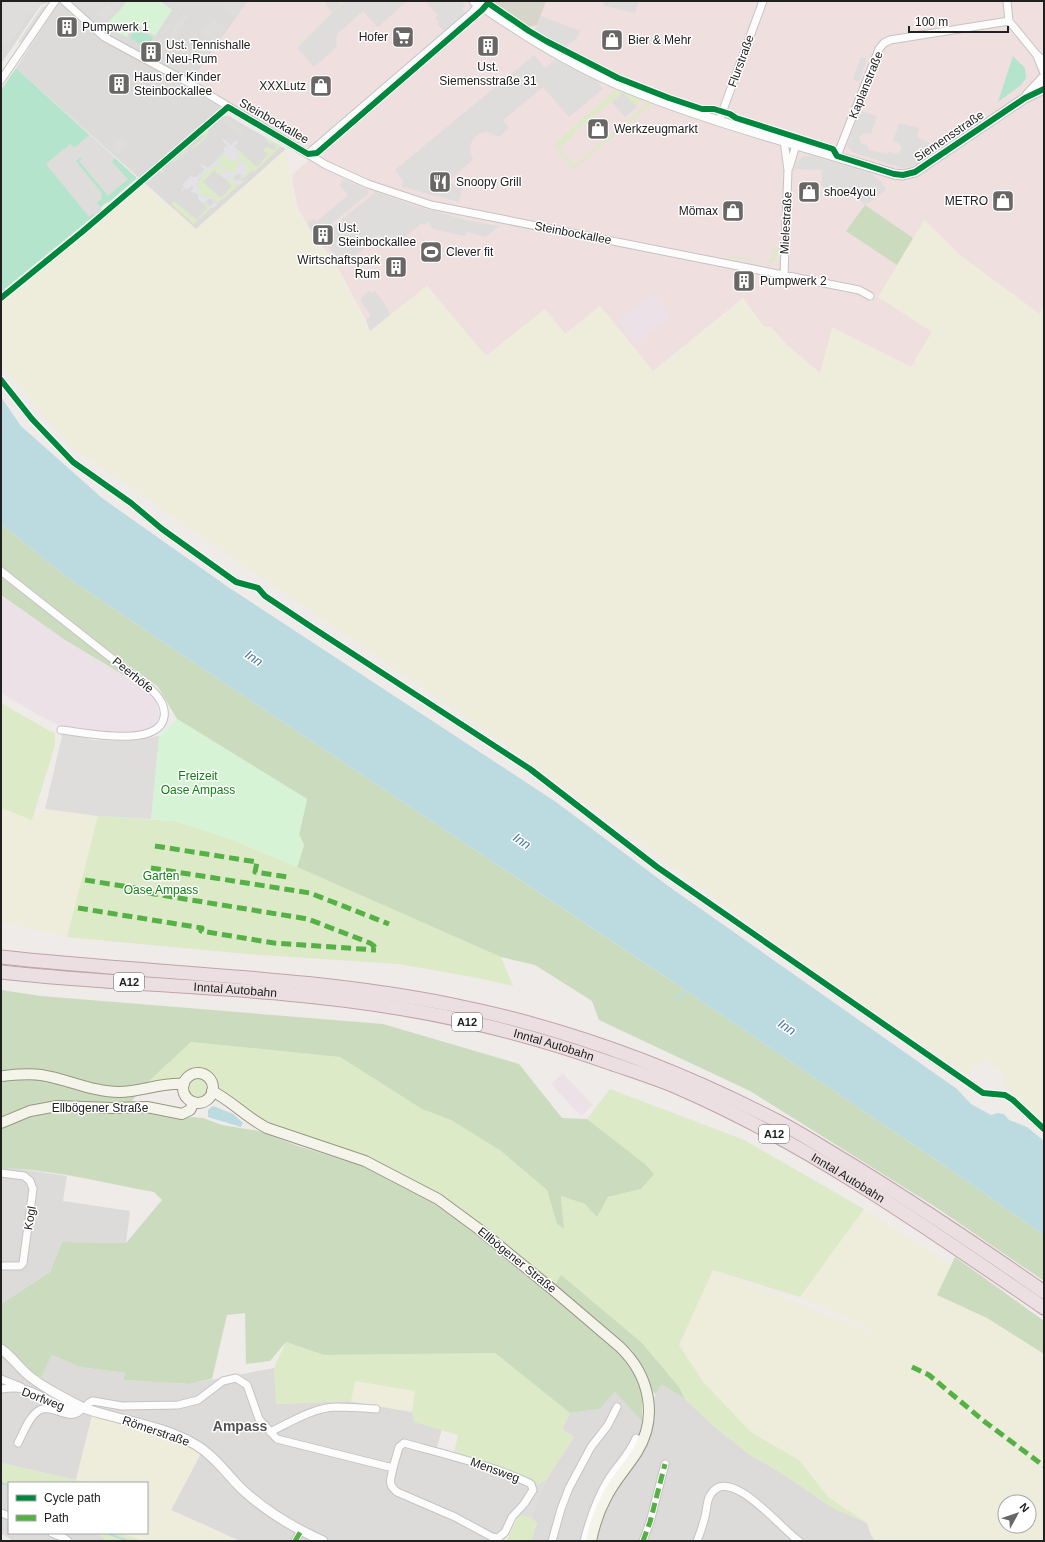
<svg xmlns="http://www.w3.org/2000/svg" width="1045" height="1542" viewBox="0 0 1045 1542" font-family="Helvetica,sans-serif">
<rect width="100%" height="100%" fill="#eeebe8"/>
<!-- residential -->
<path fill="#dddbda" d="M 1,1 L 49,1 L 48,3 L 41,5 L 1,64 Z
M 60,1 L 248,1 L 187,87 L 222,108 L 223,116 L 229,116 L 286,149 L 196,229 L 16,68 Z
M 1,1168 L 13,1168 L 67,1176 L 63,1201 L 130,1211 L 126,1243 L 62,1242 L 50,1272 L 1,1304 Z
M 1,1352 L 40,1377 L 52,1355 L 80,1367 L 125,1373 L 123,1380 L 189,1384 L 274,1368 L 277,1404 L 348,1401 L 412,1412 L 415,1422 L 442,1429 L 437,1447 L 518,1474 L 536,1485 L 528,1506 L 519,1511 L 504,1541 L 240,1541 L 171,1510 L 201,1453 L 92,1416 L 76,1480 L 1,1463 Z
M 662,1385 L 685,1399 L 717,1429 L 749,1454 L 780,1472 L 833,1508 L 867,1523 L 872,1537 L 876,1541 L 531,1541 L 537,1523 L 531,1518 L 546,1480 L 574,1437 L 562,1429 L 570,1413 L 600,1409 L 615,1392 L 642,1420 L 656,1394 Z
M 1,1482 L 9,1486 L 9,1533 L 106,1533 L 120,1541 L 13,1541 L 1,1533 Z"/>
<!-- commercial -->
<path fill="#efdfde" d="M 248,1 L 1044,1 L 1044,307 L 1040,314 L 961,256 L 924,220 L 932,332 L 911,367 L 833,328 L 820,373 L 786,344 L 771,327 L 764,327 L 743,298 L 653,371 L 600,306 L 565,334 L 545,309 L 486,356 L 427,286 L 370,331 L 366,320 L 335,262 L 312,233 L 298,208 L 293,184 L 292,175 L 317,153 L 192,81 Z"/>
<!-- industrial -->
<path fill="#ebe1e7" d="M 653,293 L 671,317 L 636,345 L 617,321 Z
M 1,596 L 65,640 L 142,686 L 154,697 L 157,704 L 159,717 L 154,726 L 144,731 L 109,733 L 68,729 L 42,717 L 1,693 Z
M 563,1074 L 593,1105 L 581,1116 L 551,1084 Z"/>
<!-- construction -->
<path fill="#d7d5ca" d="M 488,1 L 546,1 L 537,25 L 526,27 Z"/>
<!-- farmland -->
<path fill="#eeeddc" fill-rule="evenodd" d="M 286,149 L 291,185 L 297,209 L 311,234 L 334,262 L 363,317 L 366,328 L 368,328 L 370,331 L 427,286 L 486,356 L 545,309 L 565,334 L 600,306 L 654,372 L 744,299 L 764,327 L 771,327 L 786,344 L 820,373 L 832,328 L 911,367 L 932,332 L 878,297 L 924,220 L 961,256 L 1039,314 L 1044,307 L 1044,1127 L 1021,1106 L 1005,1085 L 1003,1072 L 985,1059 L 967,1075 L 816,972 L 509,747 L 71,447 L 1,365 L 1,300 L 144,183 L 196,229 Z
M 1,808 L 32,820 L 45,809 L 98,816 L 67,937 L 1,922 Z
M 864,1209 L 951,1265 L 937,1295 L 987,1318 L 1044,1354 L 1044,1541 L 876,1541 L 872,1537 L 867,1523 L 828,1497 L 799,1460 L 752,1433 L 704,1383 L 679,1345 L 713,1270 L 863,1329 L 884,1342 L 866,1327 L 800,1297 ZM 1005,1502 L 1029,1502 L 1029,1526 L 1005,1526 Z
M 355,1381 L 415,1391 L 412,1412 L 351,1401 Z
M 92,1416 L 160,1434 L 201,1453 L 171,1510 L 240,1541 L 128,1541 L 107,1533 L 147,1533 L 147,1483 L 89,1483 L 76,1480 Z"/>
<!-- grass -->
<path fill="#dceac8" d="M 343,1 L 345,1 L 302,44 L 296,39 L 300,40 L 305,39 Z
M 621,90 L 642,99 L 642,100 L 636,106 L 623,92 L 574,132 L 575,134 L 559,148 L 573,164 L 575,165 L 649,102 L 652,102 L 652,104 L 574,169 L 572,168 L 555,146 L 556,143 L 614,91 Z
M 208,128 C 211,141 188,150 181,156 C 174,162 170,169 161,173 L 160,169 L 165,171 L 175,162 L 171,160 L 174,160 L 185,151 L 183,150 L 188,151 L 205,136 L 200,135 Z
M 266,138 L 281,146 L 255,171 L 252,171 L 242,179 L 240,175 L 242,176 L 248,170 L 243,161 L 237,156 L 237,152 L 238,150 L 257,167 L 268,154 L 263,150 L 266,147 L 268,147 L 273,150 L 276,148 L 275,144 L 273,143 L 270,144 L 266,140 Z
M 225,154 L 231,159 L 236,159 L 242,162 L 237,165 L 236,171 L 234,173 C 228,173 220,167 218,160 Z
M 217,165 L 223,171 L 223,174 L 221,176 L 214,170 L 203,182 L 221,198 L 232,186 L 227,181 L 229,176 L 236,183 L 240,184 L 217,204 L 215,199 L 207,196 L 204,197 L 199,193 C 195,181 205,168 217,165 Z
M 174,201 L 197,220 L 207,208 L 204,204 L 206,201 L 207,204 L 212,207 L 194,224 L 171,204 Z
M 774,247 L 778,247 C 777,255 777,261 769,263 L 727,257 L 727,255 L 766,262 L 772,257 Z
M 1,703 L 48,730 L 55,733 L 55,745 L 32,820 L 1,808 Z
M 98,816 L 174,821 L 228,838 L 297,867 L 501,957 L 513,986 L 473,977 L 398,964 L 247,954 L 67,937 Z
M 191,1042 L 340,1057 L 422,1109 L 451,1120 L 501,1151 L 547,1190 L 557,1224 L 564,1229 L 561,1196 L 585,1204 L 640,1189 L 645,1164 L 587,1119 L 610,1089 L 744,1140 L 864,1209 L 800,1297 L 713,1270 L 679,1345 L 704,1383 L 752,1433 L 799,1460 L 828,1497 L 867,1523 L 833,1508 L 780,1472 L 749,1454 L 717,1429 L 685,1399 L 679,1387 L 642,1343 L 552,1289 L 455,1211 L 365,1161 L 239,1110 L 211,1096 C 197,1113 176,1096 187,1077 L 148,1082 Z
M 286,1342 L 324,1355 L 495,1353 L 570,1413 L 562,1429 L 574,1437 L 546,1480 L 536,1485 L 518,1474 L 454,1453 L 458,1435 L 414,1422 L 412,1412 L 415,1391 L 355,1381 L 351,1401 L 276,1404 L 274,1368 Z
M 1,1463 L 89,1483 L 9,1483 L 9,1486 L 1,1482 Z
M 519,1515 L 531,1518 L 537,1523 L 531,1541 L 506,1541 Z
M 95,1533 L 121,1533 L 143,1541 L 108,1541 Z"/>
<!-- forest -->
<path fill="#cbdcbe" d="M 865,205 L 913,238 L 897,265 L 846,231 Z
M 1,524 L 64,575 L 185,657 L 664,976 L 945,1166 L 1044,1235 L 1044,1281 L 934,1206 L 750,1091 L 599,1020 L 592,1001 L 535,965 L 501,957 L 297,867 L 304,845 L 299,835 L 307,799 L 177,719 L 158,687 L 64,617 L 1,566 Z
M 1,575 L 142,686 L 65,640 L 1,595 Z
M 1,990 L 41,996 L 383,1024 L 519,1064 L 562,1118 L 587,1119 L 645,1164 L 654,1174 L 641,1189 L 608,1197 L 597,1217 L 585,1204 L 561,1196 L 564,1229 L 557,1224 L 547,1190 L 501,1151 L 451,1120 L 422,1109 L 340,1057 L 191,1042 L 148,1082 L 132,1101 L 180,1119 L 192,1117 L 203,1118 L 222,1125 L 259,1131 L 298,1146 L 360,1165 L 433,1203 L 476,1234 L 619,1353 L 633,1372 L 642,1392 L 642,1421 L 615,1392 L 600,1409 L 570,1413 L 495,1353 L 324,1355 L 286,1342 L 270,1361 L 246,1364 L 245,1313 L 227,1315 L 212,1379 L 189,1384 L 123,1380 L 125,1373 L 80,1367 L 52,1355 L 41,1377 L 36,1375 L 1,1342 L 1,1304 L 50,1272 L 62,1242 L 126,1243 L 162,1200 L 154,1192 C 104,1183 52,1169 1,1168 Z
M 955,1257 L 1044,1321 L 1044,1354 L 987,1318 L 937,1295 Z
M 561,1275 L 642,1343 L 679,1387 L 685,1399 L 662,1385 L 656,1394 L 654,1393 L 632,1350 L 555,1285 Z"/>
<!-- park -->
<path fill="#d7f3d5" d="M 127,1 L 160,1 L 172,10 L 155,36 L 135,24 L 127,37 L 104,26 L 121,9 Z
M 177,719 L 307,799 L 299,835 L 304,845 L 297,867 L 228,838 L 174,821 L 151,819 L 159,736 Z"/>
<!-- pitch -->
<path fill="#b4e4cc" d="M 136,28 L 153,38 L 147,48 L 130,38 Z
M 1013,56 L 1025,68 L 1026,78 L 1021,85 L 998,102 Z
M 16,68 L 137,178 L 109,202 L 106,203 L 101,207 C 101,214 95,215 90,219 L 1,292 L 1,90 Z"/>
<!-- parking -->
<path fill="#dedddc" d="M 27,1 L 36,1 L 37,4 L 41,3 L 33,14 L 26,15 L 26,19 L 10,43 L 1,44 L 1,4 Z
M 227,1 L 244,1 L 245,4 L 237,16 L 235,15 L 234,17 L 222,8 Z
M 327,1 L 343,1 L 332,12 L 325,4 Z
M 345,1 L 407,1 L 378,27 L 363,11 L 338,33 L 336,39 L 337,44 L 334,50 L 314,67 L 297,48 Z
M 425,1 L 462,1 L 465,5 L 462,9 L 466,14 L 444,31 L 437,24 L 439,22 L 435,18 L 438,15 Z
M 605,1 L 639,1 L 635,13 L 609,7 L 603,5 Z
M 108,3 L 115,12 L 104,23 L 96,13 Z
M 49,4 L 24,43 L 18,42 L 42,7 Z
M 181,7 L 182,8 L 161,38 L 162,40 L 155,52 L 151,49 Z
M 183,14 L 188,17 L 160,56 L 158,54 L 171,37 L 169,34 Z
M 541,16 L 580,31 L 576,39 L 568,44 L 566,49 L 534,32 Z
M 213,20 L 226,28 L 216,43 L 201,33 L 207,24 L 209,26 Z
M 534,55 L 545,68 L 555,60 L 597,81 L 603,89 L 569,117 L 543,87 L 503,120 L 509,128 L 499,137 L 488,132 L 481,133 L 475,137 L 471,143 L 470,150 L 473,160 L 447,182 L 462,187 L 459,202 L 402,187 L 403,181 L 395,170 Z
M 861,57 L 867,59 L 859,82 L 853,79 Z
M 157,69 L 187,86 L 187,91 L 156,74 Z
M 623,92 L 637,107 L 625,117 L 612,102 Z
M 860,111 L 877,116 L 871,134 L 864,133 L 860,136 L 859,139 L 861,144 L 867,145 L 869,150 L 886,154 L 890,152 L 895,154 L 900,152 L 901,147 L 898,143 L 893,141 L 899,123 L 919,128 L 917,137 L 935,146 L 938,149 L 915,165 L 910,167 L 902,168 L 852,152 L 849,149 L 847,145 Z
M 227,117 L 243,132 L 240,136 L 223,121 Z
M 89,135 L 115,158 L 112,162 L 128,179 L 108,196 L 79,161 L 82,159 L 81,157 L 76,161 L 101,192 L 102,199 L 97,203 L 101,208 L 100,212 L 95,215 L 92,214 L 89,217 L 46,164 L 70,144 L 74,148 Z
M 122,137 L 129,143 L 119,154 L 111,147 Z
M 804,156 L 812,156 L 833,162 L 870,173 L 881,182 L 886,190 L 865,205 L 856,196 L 821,186 L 822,170 L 794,169 L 797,161 Z
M 343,179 L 367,189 L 369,193 L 328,227 L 330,229 L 376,192 L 415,206 L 470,221 L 499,226 L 486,237 L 467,232 L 465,236 L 433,229 L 428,222 L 424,225 L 422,223 L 391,248 L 380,235 L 341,267 L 336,257 L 322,239 L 326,236 L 323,232 L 317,237 L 307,224 L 314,218 L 317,221 L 348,195 L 340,185 Z
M 369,290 L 372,293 L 375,291 L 387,307 L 390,315 L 370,331 L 366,320 L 371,316 L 360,300 Z
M 63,732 L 93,740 L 126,741 L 159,736 L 151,819 L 98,816 L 45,809 Z
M 546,1480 L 531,1518 L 519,1515 L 519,1511 L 528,1506 L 536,1485 Z"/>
<!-- plaza -->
<path fill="#e3e2e7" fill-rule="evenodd" d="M 224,139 L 231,145 L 236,140 L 238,142 L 234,147 L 238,150 L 237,156 L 246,164 L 248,170 L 244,176 L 239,174 L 235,175 L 234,178 L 236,181 L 241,179 L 241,181 L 244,181 L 240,185 L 233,182 L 230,176 L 227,180 L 221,176 L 223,171 L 217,165 L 211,168 L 199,178 L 197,186 L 199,193 L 204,197 L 213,197 L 216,203 L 218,204 L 211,209 L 211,205 L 214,203 L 213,199 L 209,198 L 204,204 L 198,200 L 198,195 L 196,193 L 190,192 L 193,189 L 193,186 L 191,186 L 187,190 L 185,188 L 182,192 L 181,191 L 184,187 L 182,185 L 192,175 L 192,177 L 196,177 L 204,171 L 204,169 L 200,165 L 202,164 L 208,168 L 225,151 L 223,149 L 226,146 L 228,148 L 228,146 L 222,141 ZM 224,154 L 229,160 L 236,159 L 242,162 L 237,165 L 236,171 L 234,173 L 228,172 L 219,163 L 218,160 Z"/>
<!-- water -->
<path fill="#bcdbe0" d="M 1,397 L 21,426 L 102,498 L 228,587 L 556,802 L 671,888 L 957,1089 L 971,1104 L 991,1115 L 998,1113 L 1004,1114 L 1009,1120 L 1027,1127 L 1044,1141 L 1044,1235 L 945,1166 L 664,976 L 185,657 L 64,575 L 1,524 Z
M 213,1106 L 233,1114 L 243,1123 L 241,1127 L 208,1117 L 208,1110 Z"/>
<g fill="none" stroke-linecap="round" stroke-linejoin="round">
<!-- stream -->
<path stroke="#bcdbe0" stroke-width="2" d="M 675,998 L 688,991
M 1,1483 L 9,1485
M 107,1533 L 128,1541"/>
<!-- minor casing -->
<g stroke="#c5c4c3" stroke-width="9">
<path id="minor" d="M 64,1 L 104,37 L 191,84 L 326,165 L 368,184 L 431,205 L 859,290 L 870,296
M 1007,1 L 1009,21 L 1036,54 L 1044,61
M 1037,56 L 1044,73
M 1,80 L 55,1
M 719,121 L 763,1
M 308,154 L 472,13 L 479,4
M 837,156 L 879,49 L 884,43 L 890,40 L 1009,21
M 789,168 L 796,145
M 784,275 L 788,170 L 784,141
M 1,571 L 152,690 C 159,697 166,707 164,717 C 159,749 82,732 61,730
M 1,1173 L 24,1176 L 30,1181 L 33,1189 L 23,1263 L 20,1266 L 1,1266
M 1,1379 L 21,1387
M 1,1389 C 8,1388 16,1387 23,1389 C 40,1392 62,1411 78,1410 C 85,1410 87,1402 93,1401 L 122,1406 L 178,1405 L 198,1400 L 223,1381 L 236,1378 L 247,1385 L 259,1419 L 277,1439 L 393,1468 C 391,1479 387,1484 397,1492 L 455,1517 L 492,1537 L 498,1538 L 505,1532 L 512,1517 L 524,1504 L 533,1490 L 531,1484 C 522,1479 512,1476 503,1472 C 470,1460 437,1452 404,1443 L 399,1447 L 393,1468
M 270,1432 C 291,1422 312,1408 336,1407 C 349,1407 363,1408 376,1409
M 18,1443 C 23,1434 28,1418 38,1411 C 51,1402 68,1422 80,1411
M 1,1513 L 9,1516
M 52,1533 L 64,1538 L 68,1541
M 295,1541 L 301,1531
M 552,1541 L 561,1509 L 569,1488 L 591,1447 L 608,1425 L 617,1407
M 584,1541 C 590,1518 597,1497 610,1477 C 619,1464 630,1453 636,1438
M 643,1541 L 650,1522 L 665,1464
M 697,1541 C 701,1531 704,1522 706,1512 C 707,1506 707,1499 711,1494 C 730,1464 783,1531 799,1541"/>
</g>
<!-- tertiary casing -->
<g stroke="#c5c4c3" stroke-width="11">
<path id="tertiary" d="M 474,1 C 520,32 564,61 615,83 C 705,121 800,145 894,174 L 903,175 L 915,172 L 1025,98 L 1044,89
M 1027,95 L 1043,78
M 1,1349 C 11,1356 18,1366 27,1374 C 39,1385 69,1401 84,1408 C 91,1411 100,1413 107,1415 C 137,1423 169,1429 196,1445 C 215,1456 228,1476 244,1491 C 267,1512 294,1528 323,1541"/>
</g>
<!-- secondary casing -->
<g stroke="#979780" stroke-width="12">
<path id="secondary" d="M183 1088a15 15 0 1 1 30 0a15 15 0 1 1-30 0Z
M 1,1076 C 14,1075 28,1073 41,1075 C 67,1079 93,1092 119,1092 C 141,1092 162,1082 184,1084
M 212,1091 C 232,1101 247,1118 267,1128 L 365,1161 L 438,1199 L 480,1230 L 552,1289 L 620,1347 C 649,1375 659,1416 637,1452 C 627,1468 614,1481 606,1498 C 599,1511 594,1526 591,1541
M 1,1123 L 30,1111 L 57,1106 L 112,1108 L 147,1107 L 182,1114 L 190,1110 L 194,1102"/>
</g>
<!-- motorway casing -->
<g stroke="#c3a0ac" stroke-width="15">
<g id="motorway">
<path d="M 1,957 C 151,974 304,975 453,1005 C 567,1028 677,1069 779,1122 C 804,1135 828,1151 852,1165 C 917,1205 981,1248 1044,1292"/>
<path id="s1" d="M 1,972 C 135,987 271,986 404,1009 C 475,1021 542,1039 610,1063 C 633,1071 656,1078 679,1088 C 810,1145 926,1227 1044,1308"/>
</g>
</g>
<!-- minor -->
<use href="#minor" stroke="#fcfcfc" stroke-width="7"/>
<!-- tertiary -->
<use href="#tertiary" stroke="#fcfcfc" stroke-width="9"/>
<!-- secondary -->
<use href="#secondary" stroke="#f4f4eb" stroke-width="10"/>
<!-- motorway -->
<use href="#motorway" stroke="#ebdfe2" stroke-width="13"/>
<!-- quiet -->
<path stroke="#55b145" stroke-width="5" stroke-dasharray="10 5" stroke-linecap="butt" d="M 155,846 L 257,862 L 255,872 L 288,877
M 151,868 L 310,893 L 389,924
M 85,880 L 148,890
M 148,893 L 308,919 L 370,943 L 374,946 L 376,950
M 78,908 L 202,928 L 201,931 L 274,943 L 376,950
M 912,1367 L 929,1375 L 985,1422 L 1044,1466
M 295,1541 L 301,1531
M 643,1541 L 650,1522 L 665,1464"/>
<!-- cycleway casing -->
<g stroke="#fff" stroke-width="8">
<path id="cycleway" d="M 1,298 L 82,232 L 228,107 L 308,154 L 317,153 L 482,10 L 488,3 L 529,31 L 546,41 L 618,78 L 669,98 L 702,109 L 714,109 L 730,114 L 736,118 L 833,149 L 837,156 L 894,174 L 903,175 L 915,172 L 1025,98 L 1044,89
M 1,380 L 32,419 L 73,462 L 131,503 L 162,529 L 236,582 L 258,588 L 265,596 L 313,628 L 530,769 L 657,867 L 983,1093 L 1005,1095 L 1013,1100 L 1044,1129"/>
</g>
<!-- cycleway -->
<use href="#cycleway" stroke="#00873e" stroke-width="6"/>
</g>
<!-- icons -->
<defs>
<g id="building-square" transform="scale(1.15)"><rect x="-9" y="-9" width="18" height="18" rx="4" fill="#686766" stroke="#fff"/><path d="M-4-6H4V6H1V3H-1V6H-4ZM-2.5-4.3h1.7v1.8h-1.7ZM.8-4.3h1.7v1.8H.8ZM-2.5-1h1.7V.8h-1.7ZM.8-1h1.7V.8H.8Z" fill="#fff"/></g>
<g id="supermarket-square" transform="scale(1.15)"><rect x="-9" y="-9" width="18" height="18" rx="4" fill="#686766" stroke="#fff"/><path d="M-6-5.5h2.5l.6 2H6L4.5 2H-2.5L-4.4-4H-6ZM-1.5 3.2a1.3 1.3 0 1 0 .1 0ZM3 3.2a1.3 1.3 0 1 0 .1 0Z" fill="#fff"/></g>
<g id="shop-square" transform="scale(1.15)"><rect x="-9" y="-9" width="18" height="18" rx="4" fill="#686766" stroke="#fff"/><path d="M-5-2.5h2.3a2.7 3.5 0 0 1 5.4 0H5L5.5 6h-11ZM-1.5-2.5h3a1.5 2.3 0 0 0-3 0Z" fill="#fff"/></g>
<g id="restaurant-square" transform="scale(1.15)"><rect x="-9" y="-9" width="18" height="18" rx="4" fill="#686766" stroke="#fff"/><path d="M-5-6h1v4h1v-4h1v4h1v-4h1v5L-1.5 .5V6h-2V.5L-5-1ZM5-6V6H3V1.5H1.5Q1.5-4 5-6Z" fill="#fff"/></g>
<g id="stadium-square" transform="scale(1.15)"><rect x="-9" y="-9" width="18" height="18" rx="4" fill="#686766" stroke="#fff"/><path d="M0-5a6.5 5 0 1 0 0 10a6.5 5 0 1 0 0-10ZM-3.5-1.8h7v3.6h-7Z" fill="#fff"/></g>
</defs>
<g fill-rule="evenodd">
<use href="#building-square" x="67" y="27"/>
<use href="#supermarket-square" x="403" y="37"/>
<use href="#shop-square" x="612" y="40"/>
<use href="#building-square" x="488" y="46"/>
<use href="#building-square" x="151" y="52"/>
<use href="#building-square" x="119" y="84"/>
<use href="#shop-square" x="321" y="86"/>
<use href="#shop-square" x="598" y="129"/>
<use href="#restaurant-square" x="440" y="182"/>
<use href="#shop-square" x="809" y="192"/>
<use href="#shop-square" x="1003" y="201"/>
<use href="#shop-square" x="733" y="211"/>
<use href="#building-square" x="323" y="235"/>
<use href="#stadium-square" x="431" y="252"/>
<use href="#building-square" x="396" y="267"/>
<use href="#building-square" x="744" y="281"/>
</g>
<g text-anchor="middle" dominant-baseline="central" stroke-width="3" stroke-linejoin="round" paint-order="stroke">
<!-- shield labels -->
<g fill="#fff" stroke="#636363" stroke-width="1">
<rect x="114" y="973" width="30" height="18" rx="3"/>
<rect x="452" y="1013" width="30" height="18" rx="3"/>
<rect x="759" y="1125" width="30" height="18" rx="3"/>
</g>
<g font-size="11" font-weight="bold" fill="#202020">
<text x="129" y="982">A12</text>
<text x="467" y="1022">A12</text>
<text x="774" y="1134">A12</text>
</g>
<!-- poi labels -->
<g font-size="12" fill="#202020" stroke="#fff" text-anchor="start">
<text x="82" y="27">Pumpwerk 1</text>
<text x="388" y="37" text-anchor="end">Hofer</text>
<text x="628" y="40">Bier &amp; Mehr</text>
<text x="166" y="45">Ust. Tennishalle<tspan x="166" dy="14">Neu-Rum</tspan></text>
<text x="488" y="67" text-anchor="middle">Ust.<tspan x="488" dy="14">Siemensstraße 31</tspan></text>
<text x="134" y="77">Haus der Kinder<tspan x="134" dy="14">Steinbockallee</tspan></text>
<text x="306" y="86" text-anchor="end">XXXLutz</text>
<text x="614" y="129">Werkzeugmarkt</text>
<text x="456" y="182">Snoopy Grill</text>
<text x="824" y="192">shoe4you</text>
<text x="988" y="201" text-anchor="end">METRO</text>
<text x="718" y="211" text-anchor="end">Mömax</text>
<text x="338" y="228">Ust.<tspan x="338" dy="14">Steinbockallee</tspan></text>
<text x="446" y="252">Clever fit</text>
<text x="380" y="260" text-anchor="end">Wirtschaftspark<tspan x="380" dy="14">Rum</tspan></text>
<text x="760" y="281">Pumpwerk 2</text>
</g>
<!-- street labels -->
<g font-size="12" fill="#202020" stroke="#fff">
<text transform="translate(741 61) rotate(-70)">Flurstraße</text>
<text transform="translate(866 85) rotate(-68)">Kaplanstraße</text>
<text transform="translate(274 121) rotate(30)">Steinbockallee</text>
<text transform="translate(949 136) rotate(-34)">Siemensstraße</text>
<text transform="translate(786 223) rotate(-87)">Mielestraße</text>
<text transform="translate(573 233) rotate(11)">Steinbockallee</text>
<text transform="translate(133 675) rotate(39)">Peerhöfe</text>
<text stroke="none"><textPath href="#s1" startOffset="235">Inntal Autobahn</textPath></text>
<text stroke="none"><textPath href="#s1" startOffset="559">Inntal Autobahn</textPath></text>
<text x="100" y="1108">Ellbögener Straße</text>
<text stroke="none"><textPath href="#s1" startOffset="883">Inntal Autobahn</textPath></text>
<text transform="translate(30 1218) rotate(-81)">Kogl</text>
<text transform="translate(517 1260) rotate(39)">Ellbögener Straße</text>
<text transform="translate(43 1399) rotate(21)">Dorfweg</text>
<text transform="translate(156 1431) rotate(19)">Römerstraße</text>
<text transform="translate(495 1470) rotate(20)">Mensweg</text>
</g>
<!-- park labels -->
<g font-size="12" fill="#0d7e10" stroke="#fff">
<text x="198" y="776">Freizeit<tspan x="198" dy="14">Oase Ampass</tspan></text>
<text x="161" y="876">Garten<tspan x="161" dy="14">Oase Ampass</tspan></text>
</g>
<!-- water labels -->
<g font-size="13" font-style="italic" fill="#47789f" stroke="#fff">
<text transform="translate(254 658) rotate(34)">Inn</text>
<text transform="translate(522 841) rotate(34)">Inn</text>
<text transform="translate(787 1027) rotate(34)">Inn</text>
</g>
<!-- quarter labels -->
<g font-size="14" font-weight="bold" fill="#535353" stroke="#fff">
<text x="240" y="1426">Ampass</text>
</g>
</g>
<!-- border -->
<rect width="1045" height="1542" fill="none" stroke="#202020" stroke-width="4"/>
<!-- legend -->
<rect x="8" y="1482" width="140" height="52" fill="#ffffff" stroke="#a6a6a6"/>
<rect x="16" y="1495" width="20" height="6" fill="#00873e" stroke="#a6a6a6"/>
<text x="44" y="1502" font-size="12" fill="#202020">Cycle path</text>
<rect x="16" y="1515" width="20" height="6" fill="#55b145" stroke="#a6a6a6"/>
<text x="44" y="1522" font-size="12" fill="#202020">Path</text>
<!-- north arrow -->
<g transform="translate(1017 1514) rotate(50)"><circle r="19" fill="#ffffff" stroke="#a6a6a6"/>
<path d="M0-3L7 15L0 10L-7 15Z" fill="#686766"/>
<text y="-6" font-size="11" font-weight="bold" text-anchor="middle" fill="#202020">N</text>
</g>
<!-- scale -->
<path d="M909 26v6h99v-6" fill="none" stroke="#202020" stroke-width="2"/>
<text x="915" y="26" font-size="12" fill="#202020" stroke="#ffffff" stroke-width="3" paint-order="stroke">100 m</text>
</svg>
